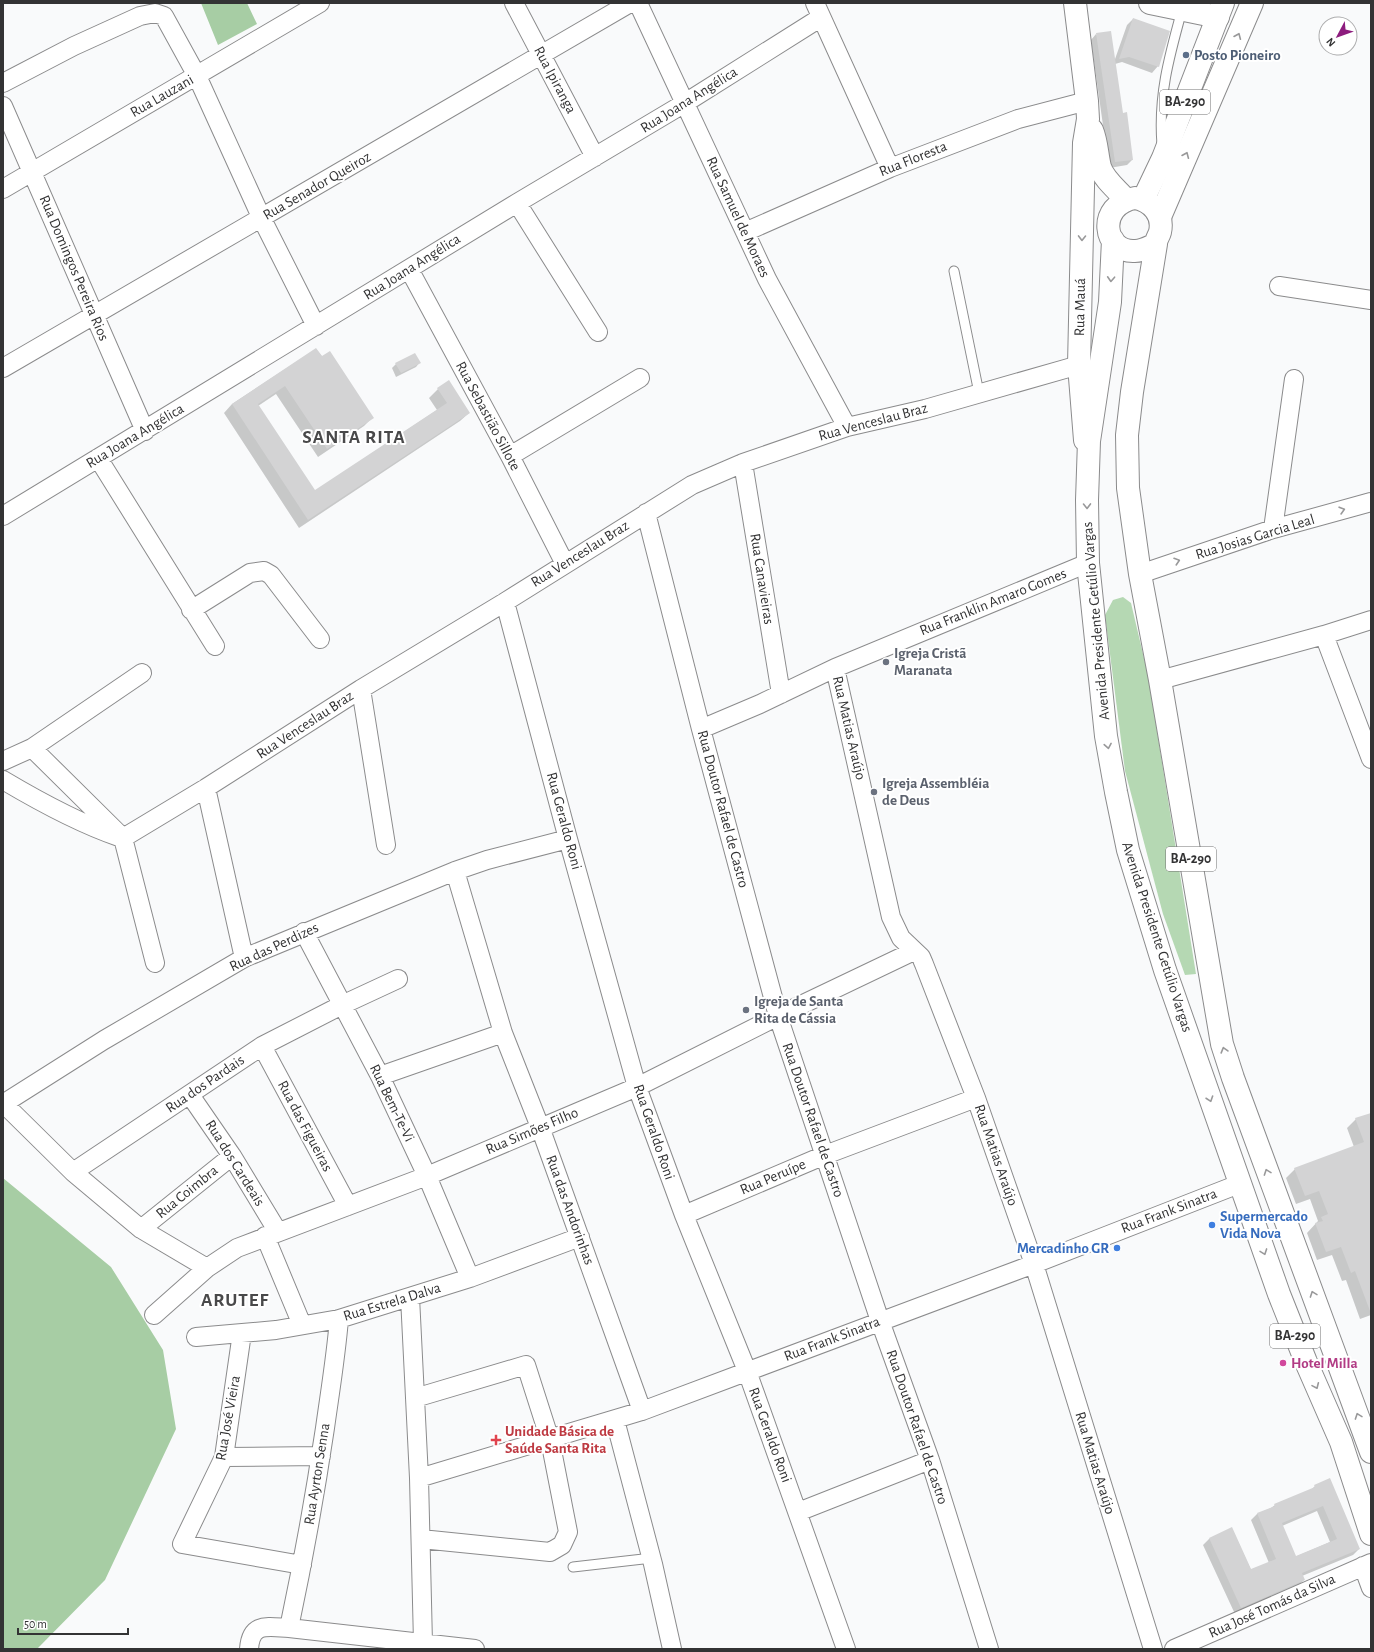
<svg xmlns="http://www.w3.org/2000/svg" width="1374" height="1652" viewBox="0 0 1374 1652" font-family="'Alegreya Sans',sans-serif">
<rect width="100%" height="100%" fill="#f9fafb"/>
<!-- green -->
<path fill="#b5d8b3" d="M 1123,597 L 1131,603 L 1148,675 L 1196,974 L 1185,975 L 1163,914 L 1125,771 L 1105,615 L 1113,600 Z"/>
<!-- forest -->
<path fill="#a7cda4" d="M 201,3 L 247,3 L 257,24 L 218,45 Z
M 3,1178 L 111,1267 L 163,1350 L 176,1429 L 105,1580 L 37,1649 L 3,1649 Z"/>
<!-- shadow -->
<path fill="#0003" fill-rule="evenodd" d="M 1133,19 L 1158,66 L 1152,73 L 1122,62 L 1115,64 L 1122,114 L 1132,160 L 1127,165 L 1109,168 L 1091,40 L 1096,34 L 1114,62 L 1127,25 Z
M 316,349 L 372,418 L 364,426 L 318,457 L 276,394 L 258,406 L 314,492 L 437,410 L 429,398 L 438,389 L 469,413 L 460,421 L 299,528 L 224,413 L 232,404 Z
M 420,362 L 416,367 L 396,377 L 392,368 L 396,364 Z
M 1371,1114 L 1371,1315 L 1360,1319 L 1346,1280 L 1342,1281 L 1332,1255 L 1317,1260 L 1307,1233 L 1318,1221 L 1310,1199 L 1296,1204 L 1286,1178 L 1295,1169 L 1354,1147 L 1347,1128 L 1356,1119 Z
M 1315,1486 L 1359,1549 L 1353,1555 L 1302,1576 L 1304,1580 L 1298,1586 L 1235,1614 L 1203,1545 L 1209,1539 L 1232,1529 L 1251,1570 L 1269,1563 L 1251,1520 L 1257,1514 L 1271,1508 L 1275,1505 L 1311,1490 ZM 1317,1511 L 1330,1542 L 1295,1557 L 1282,1526 Z"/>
<!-- building -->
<path fill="#d3d3d4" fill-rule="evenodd" d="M 1133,18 L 1170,31 L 1159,67 L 1129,57 L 1119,59 Z
M 1111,31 L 1123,113 L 1127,112 L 1133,160 L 1115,162 L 1096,33 Z
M 316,348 L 322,356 L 330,351 L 374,418 L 327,449 L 285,386 L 258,404 L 315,490 L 447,403 L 437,388 L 449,380 L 470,413 L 308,520 L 232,404 Z
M 415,353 L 421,363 L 401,373 L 395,363 Z
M 1371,1113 L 1371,1311 L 1370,1311 L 1355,1271 L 1351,1273 L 1341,1247 L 1326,1252 L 1315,1223 L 1323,1221 L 1321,1217 L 1328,1214 L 1319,1191 L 1305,1196 L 1294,1168 L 1364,1142 L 1355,1118 Z
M 1330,1478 L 1360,1549 L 1302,1573 L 1305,1580 L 1241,1608 L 1209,1538 L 1232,1527 L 1251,1569 L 1276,1559 L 1257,1513 L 1275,1506 L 1274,1504 L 1315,1487 L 1314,1485 ZM 1323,1506 L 1337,1539 L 1296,1556 L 1282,1523 Z"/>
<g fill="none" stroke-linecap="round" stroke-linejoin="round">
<!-- service casing -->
<g stroke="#8b8b8c" stroke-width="11">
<path id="service" d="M 1162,145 C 1158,96 1169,57 1182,10
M 954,271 L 979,393
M 573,1567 L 652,1558"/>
</g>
<!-- minor casing -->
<g stroke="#8b8b8c" stroke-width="20">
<path id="minor" d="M 514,3 L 595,157
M 638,3 L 767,279 L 847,427
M 815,3 L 890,168
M 3,83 L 74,46 L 140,16 L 155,13 L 164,16 L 197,76 L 262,219 L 316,326
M 3,106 L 145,431
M 3,189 L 320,3
M 517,203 L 598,332
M 745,232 L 890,168 L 1018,119 L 1087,101
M 409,269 L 510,456 L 565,564
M 1279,286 L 1371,300
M 3,368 L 630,3
M 510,456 L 640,378
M 98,458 L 215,646
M 743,463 L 781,694
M 646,513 L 701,729 L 778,1016 L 880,1321 L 930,1460 L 989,1649
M 3,516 L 517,203 L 685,103 L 820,18
M 1273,529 L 1294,379
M 1140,574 L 1273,529 L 1371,502
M 505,602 L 568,839 L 637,1087 L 684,1215 L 747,1371 L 846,1649
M 191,610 L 250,573 L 264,571 L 271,575 L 320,639
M 1324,635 L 1371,759
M 835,668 L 891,917 L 901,938 L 921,957 L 924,964 L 976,1098 L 1034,1264 L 1153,1649
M 1160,680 L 1324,635 L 1371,620
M 361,689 L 386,845
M 701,729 L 760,704 L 835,668 L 1088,563
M 32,748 L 123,838 L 155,963
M 3,761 L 32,748 L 142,673
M 3,780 C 40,802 78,823 119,837
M 206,788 L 244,958
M 123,838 L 206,788 L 361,689 L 505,602 L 692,485 L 743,463 L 847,427 L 925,409 L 1079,365
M 455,871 L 503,1033 L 540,1127 L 642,1411
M 304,932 L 380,1076 L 427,1176 L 470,1278
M 262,1046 L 348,1206
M 380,1076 L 503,1033
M 190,1095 L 232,1156 L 278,1232
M 3,1104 L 104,1040 L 244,958 L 455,871 L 487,860 L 568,839
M 4,1104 L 73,1172 L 141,1229 L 207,1268
M 73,1172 L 262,1046 L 342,1005 L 398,979
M 684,1215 L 825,1155 L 976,1098
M 141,1229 L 232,1156
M 265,1236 L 302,1325
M 410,1297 L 419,1478 L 423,1643
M 154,1315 L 207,1268 L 237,1248 L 427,1176 L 637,1087 L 778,1016 L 914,951
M 242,1333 L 224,1457 L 182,1544 L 302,1565
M 196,1337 L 276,1330 L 339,1319 L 470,1278 L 580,1237
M 415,1398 L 526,1365 L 550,1440 L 568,1532 L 562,1545 L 550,1552 L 421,1539
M 615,1420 L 653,1564 L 672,1649
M 224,1457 L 321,1456
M 419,1478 L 642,1411 L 1034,1264 L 1239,1184
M 798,1512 L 930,1460
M 1363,1566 L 1371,1588
M 289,1628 C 303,1562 315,1495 325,1428 C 330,1392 336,1356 339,1319
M 249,1649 C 251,1622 267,1627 289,1628 L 475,1649
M 1174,1649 L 1371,1563"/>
</g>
<!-- tertiary casing -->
<g stroke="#8b8b8c" stroke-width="24">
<path id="tertiary" d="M 1075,3 L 1087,101 L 1088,119 L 1084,143 L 1079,365 L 1085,440
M 1150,3 L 1218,17
M 1092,130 C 1097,142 1097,155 1100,167 C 1104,180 1118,190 1126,200
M 1160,217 L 1252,3"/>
</g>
<!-- primary casing -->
<g stroke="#8b8b8c" stroke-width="24">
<path id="primary" d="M 1135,198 C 1151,201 1164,214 1160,232 C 1159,236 1156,239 1156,244 C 1149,247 1143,251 1135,251 C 1103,253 1096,205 1135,198 Z
M 1143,200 L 1163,158 L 1223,3
M 1113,240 L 1110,302 L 1089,441 L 1087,500 L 1088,563 L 1106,736 L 1116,792 L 1128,850 L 1165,970 L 1279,1294 L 1306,1362 L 1341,1442 L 1371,1534
M 1156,244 L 1132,392 L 1127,435 L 1128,488 L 1140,574 L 1160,680 L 1222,1044 L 1233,1078 L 1371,1452"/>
</g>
<!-- service -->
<use href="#service" stroke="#fff" stroke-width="9"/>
<!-- minor -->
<use href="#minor" stroke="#fff" stroke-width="18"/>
<!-- tertiary -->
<use href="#tertiary" stroke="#fff" stroke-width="22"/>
<!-- primary -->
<use href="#primary" stroke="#fff" stroke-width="22"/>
</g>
<!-- one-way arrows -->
<defs><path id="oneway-chevron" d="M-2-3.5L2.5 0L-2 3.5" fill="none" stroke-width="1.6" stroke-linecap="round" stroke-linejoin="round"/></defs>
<g stroke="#99999a">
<use href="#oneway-chevron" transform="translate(1238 36) rotate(-67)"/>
<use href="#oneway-chevron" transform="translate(1186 155) rotate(-67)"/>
<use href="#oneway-chevron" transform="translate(1082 238) rotate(91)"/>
<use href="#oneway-chevron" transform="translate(1111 279) rotate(93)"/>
<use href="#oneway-chevron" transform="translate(1087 506) rotate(89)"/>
<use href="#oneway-chevron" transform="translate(1342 510) rotate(-16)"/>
<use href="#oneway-chevron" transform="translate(1177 561) rotate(-18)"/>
<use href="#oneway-chevron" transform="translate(1108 746) rotate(80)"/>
<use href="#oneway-chevron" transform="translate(1224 1050) rotate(-106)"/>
<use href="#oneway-chevron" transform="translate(1210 1099) rotate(71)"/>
<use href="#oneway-chevron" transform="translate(1267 1172) rotate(-110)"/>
<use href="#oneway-chevron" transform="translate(1264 1252) rotate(70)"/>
<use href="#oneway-chevron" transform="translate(1313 1294) rotate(-110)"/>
<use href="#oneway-chevron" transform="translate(1316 1386) rotate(66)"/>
<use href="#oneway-chevron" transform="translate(1358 1416) rotate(-110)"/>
</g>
<!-- markers -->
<circle fill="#5c6f8a" stroke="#fff" stroke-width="1.5" cx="1186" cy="55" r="4"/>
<g fill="#6b7280" stroke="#fff" stroke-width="1.5">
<circle cx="886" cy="662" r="4"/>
<circle cx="874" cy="792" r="4"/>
<circle cx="746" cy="1010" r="4"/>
</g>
<g fill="#3f7fe0" stroke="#fff" stroke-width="1.5">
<circle cx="1212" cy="1225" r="4"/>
<circle cx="1117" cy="1248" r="4"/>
</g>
<circle fill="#d1479c" stroke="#fff" stroke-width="1.5" cx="1283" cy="1363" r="4"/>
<path fill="#e0444e" stroke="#fff" stroke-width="1.5" d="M494 1434h4v4h4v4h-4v4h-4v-4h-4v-4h4z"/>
<g text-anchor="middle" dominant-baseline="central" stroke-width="4" stroke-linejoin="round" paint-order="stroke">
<!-- shield labels -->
<g fill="#fff" stroke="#707071" stroke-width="1">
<rect x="1160" y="90" width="50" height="24" rx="3"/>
<rect x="1166" y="847" width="50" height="24" rx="3"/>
<rect x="1270" y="1324" width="50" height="24" rx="3"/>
</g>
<g font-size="14" font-weight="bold" fill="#333334">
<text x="1185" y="102">BA-290</text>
<text x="1191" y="859">BA-290</text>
<text x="1295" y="1336">BA-290</text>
</g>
<!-- service labels -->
<g font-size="15" font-weight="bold" fill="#4e5e75" stroke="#fff" text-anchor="start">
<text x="1194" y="55">Posto Pioneiro</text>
</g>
<!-- street labels -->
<g font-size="15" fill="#333334" stroke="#fff">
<text transform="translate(555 80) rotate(62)">Rua Ipiranga</text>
<text transform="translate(162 96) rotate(-30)">Rua Lauzani</text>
<text transform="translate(689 100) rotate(-32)">Rua Joana Angélica</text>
<text transform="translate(913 159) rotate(-22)">Rua Floresta</text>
<text transform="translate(317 186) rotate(-30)">Rua Senador Queiroz</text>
<text transform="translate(738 217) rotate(65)">Rua Samuel de Moraes</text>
<text transform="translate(412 267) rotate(-32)">Rua Joana Angélica</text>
<text transform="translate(74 268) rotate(67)">Rua Domingos Pereira Rios</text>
<text transform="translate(1080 307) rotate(-89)">Rua Mauá</text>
<text transform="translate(488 416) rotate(62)">Rua Sebastião Sillote</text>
<text transform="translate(873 422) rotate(-15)">Rua Venceslau Braz</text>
<text transform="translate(135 436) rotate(-31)">Rua Joana Angélica</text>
<text transform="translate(1255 537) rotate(-17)">Rua Josias Garcia Leal</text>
<text transform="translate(580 554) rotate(-32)">Rua Venceslau Braz</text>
<text transform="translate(762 579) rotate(81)">Rua Canavieiras</text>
<text transform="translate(993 602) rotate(-22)">Rua Franklin Amaro Gomes</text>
<text transform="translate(1096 621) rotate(-95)">Avenida Presidente Getúlio Vargas</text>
<text transform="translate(305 725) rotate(-33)">Rua Venceslau Braz</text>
<text transform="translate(849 728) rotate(77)">Rua Matias Araújo</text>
<text transform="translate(723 809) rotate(75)">Rua Doutor Rafael de Castro</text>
<text transform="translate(564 821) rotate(75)">Rua Geraldo Roni</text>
<text transform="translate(1157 937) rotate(72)">Avenida Presidente Getúlio Vargas</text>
<text transform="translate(274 947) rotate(-25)">Rua das Perdizes</text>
<text transform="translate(205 1084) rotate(-34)">Rua dos Pardais</text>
<text transform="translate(392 1103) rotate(64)">Rua Bem-Te-Vi</text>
<text transform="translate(813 1120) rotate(71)">Rua Doutor Rafael de Castro</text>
<text transform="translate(305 1126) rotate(62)">Rua das Figueiras</text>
<text transform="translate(532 1131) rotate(-23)">Rua Simões Filho</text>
<text transform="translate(654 1132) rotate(71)">Rua Geraldo Roni</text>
<text transform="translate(996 1155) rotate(71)">Rua Matias Araújo</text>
<text transform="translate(235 1163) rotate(58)">Rua dos Cardeais</text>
<text transform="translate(773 1177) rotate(-23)">Rua Peruípe</text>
<text transform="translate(187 1192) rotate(-39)">Rua Coimbra</text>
<text transform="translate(570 1210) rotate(70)">Rua das Andorinhas</text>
<text transform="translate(1169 1211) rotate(-21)">Rua Frank Sinatra</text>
<text transform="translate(392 1302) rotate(-17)">Rua Estrela Dalva</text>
<text transform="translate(832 1339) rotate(-21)">Rua Frank Sinatra</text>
<text transform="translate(228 1418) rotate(-80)">Rua José Vieira</text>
<text transform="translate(917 1427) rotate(71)">Rua Doutor Rafael de Castro</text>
<text transform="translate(770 1435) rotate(70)">Rua Geraldo Roni</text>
<text transform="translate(1095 1463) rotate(73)">Rua Matias Araújo</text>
<text transform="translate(317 1474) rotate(-81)">Rua Ayrton Senna</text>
<text transform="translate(1272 1606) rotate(-24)">Rua José Tomás da Silva</text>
</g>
<!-- worship labels -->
<g font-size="15" font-weight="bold" fill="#5b616d" stroke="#fff" text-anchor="start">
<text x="894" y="653">Igreja Cristã<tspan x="894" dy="17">Maranata</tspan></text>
<text x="882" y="783">Igreja Assembléia<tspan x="882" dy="17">de Deus</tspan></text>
<text x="754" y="1001">Igreja de Santa<tspan x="754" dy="17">Rita de Cássia</tspan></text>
</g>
<!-- shop labels -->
<g font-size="15" font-weight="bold" fill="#366cbe" stroke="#fff" text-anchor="start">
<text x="1220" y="1216">Supermercado<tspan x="1220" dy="17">Vida Nova</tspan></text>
<text x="1109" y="1248" text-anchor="end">Mercadinho GR</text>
</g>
<!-- hotel labels -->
<g font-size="15" font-weight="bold" fill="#b23c85" stroke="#fff" text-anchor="start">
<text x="1291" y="1363">Hotel Milla</text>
</g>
<!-- health labels -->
<g font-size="15" font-weight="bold" fill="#be3a42" stroke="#fff" text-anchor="start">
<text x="505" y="1431">Unidade Básica de<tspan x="505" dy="17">Saúde Santa Rita</tspan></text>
</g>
<!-- district labels -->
<g font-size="19" font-weight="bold" letter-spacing="1" fill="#49494a" stroke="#fff">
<text x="354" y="437">SANTA RITA</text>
<text x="235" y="1300">ARUTEF</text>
</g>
</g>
<!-- border -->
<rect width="1374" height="1652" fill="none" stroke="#333334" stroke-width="8"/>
<!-- north arrow -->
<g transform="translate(1338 36) rotate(229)"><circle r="19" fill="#ffffff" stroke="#adadae"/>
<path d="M0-3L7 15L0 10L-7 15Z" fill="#8d1c7e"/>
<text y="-6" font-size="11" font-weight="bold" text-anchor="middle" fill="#333334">N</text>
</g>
<!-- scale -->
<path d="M18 1628v6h110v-6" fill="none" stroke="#333334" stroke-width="2"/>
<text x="24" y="1628" font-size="12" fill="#333334" stroke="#ffffff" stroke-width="3" paint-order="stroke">50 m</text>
</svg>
